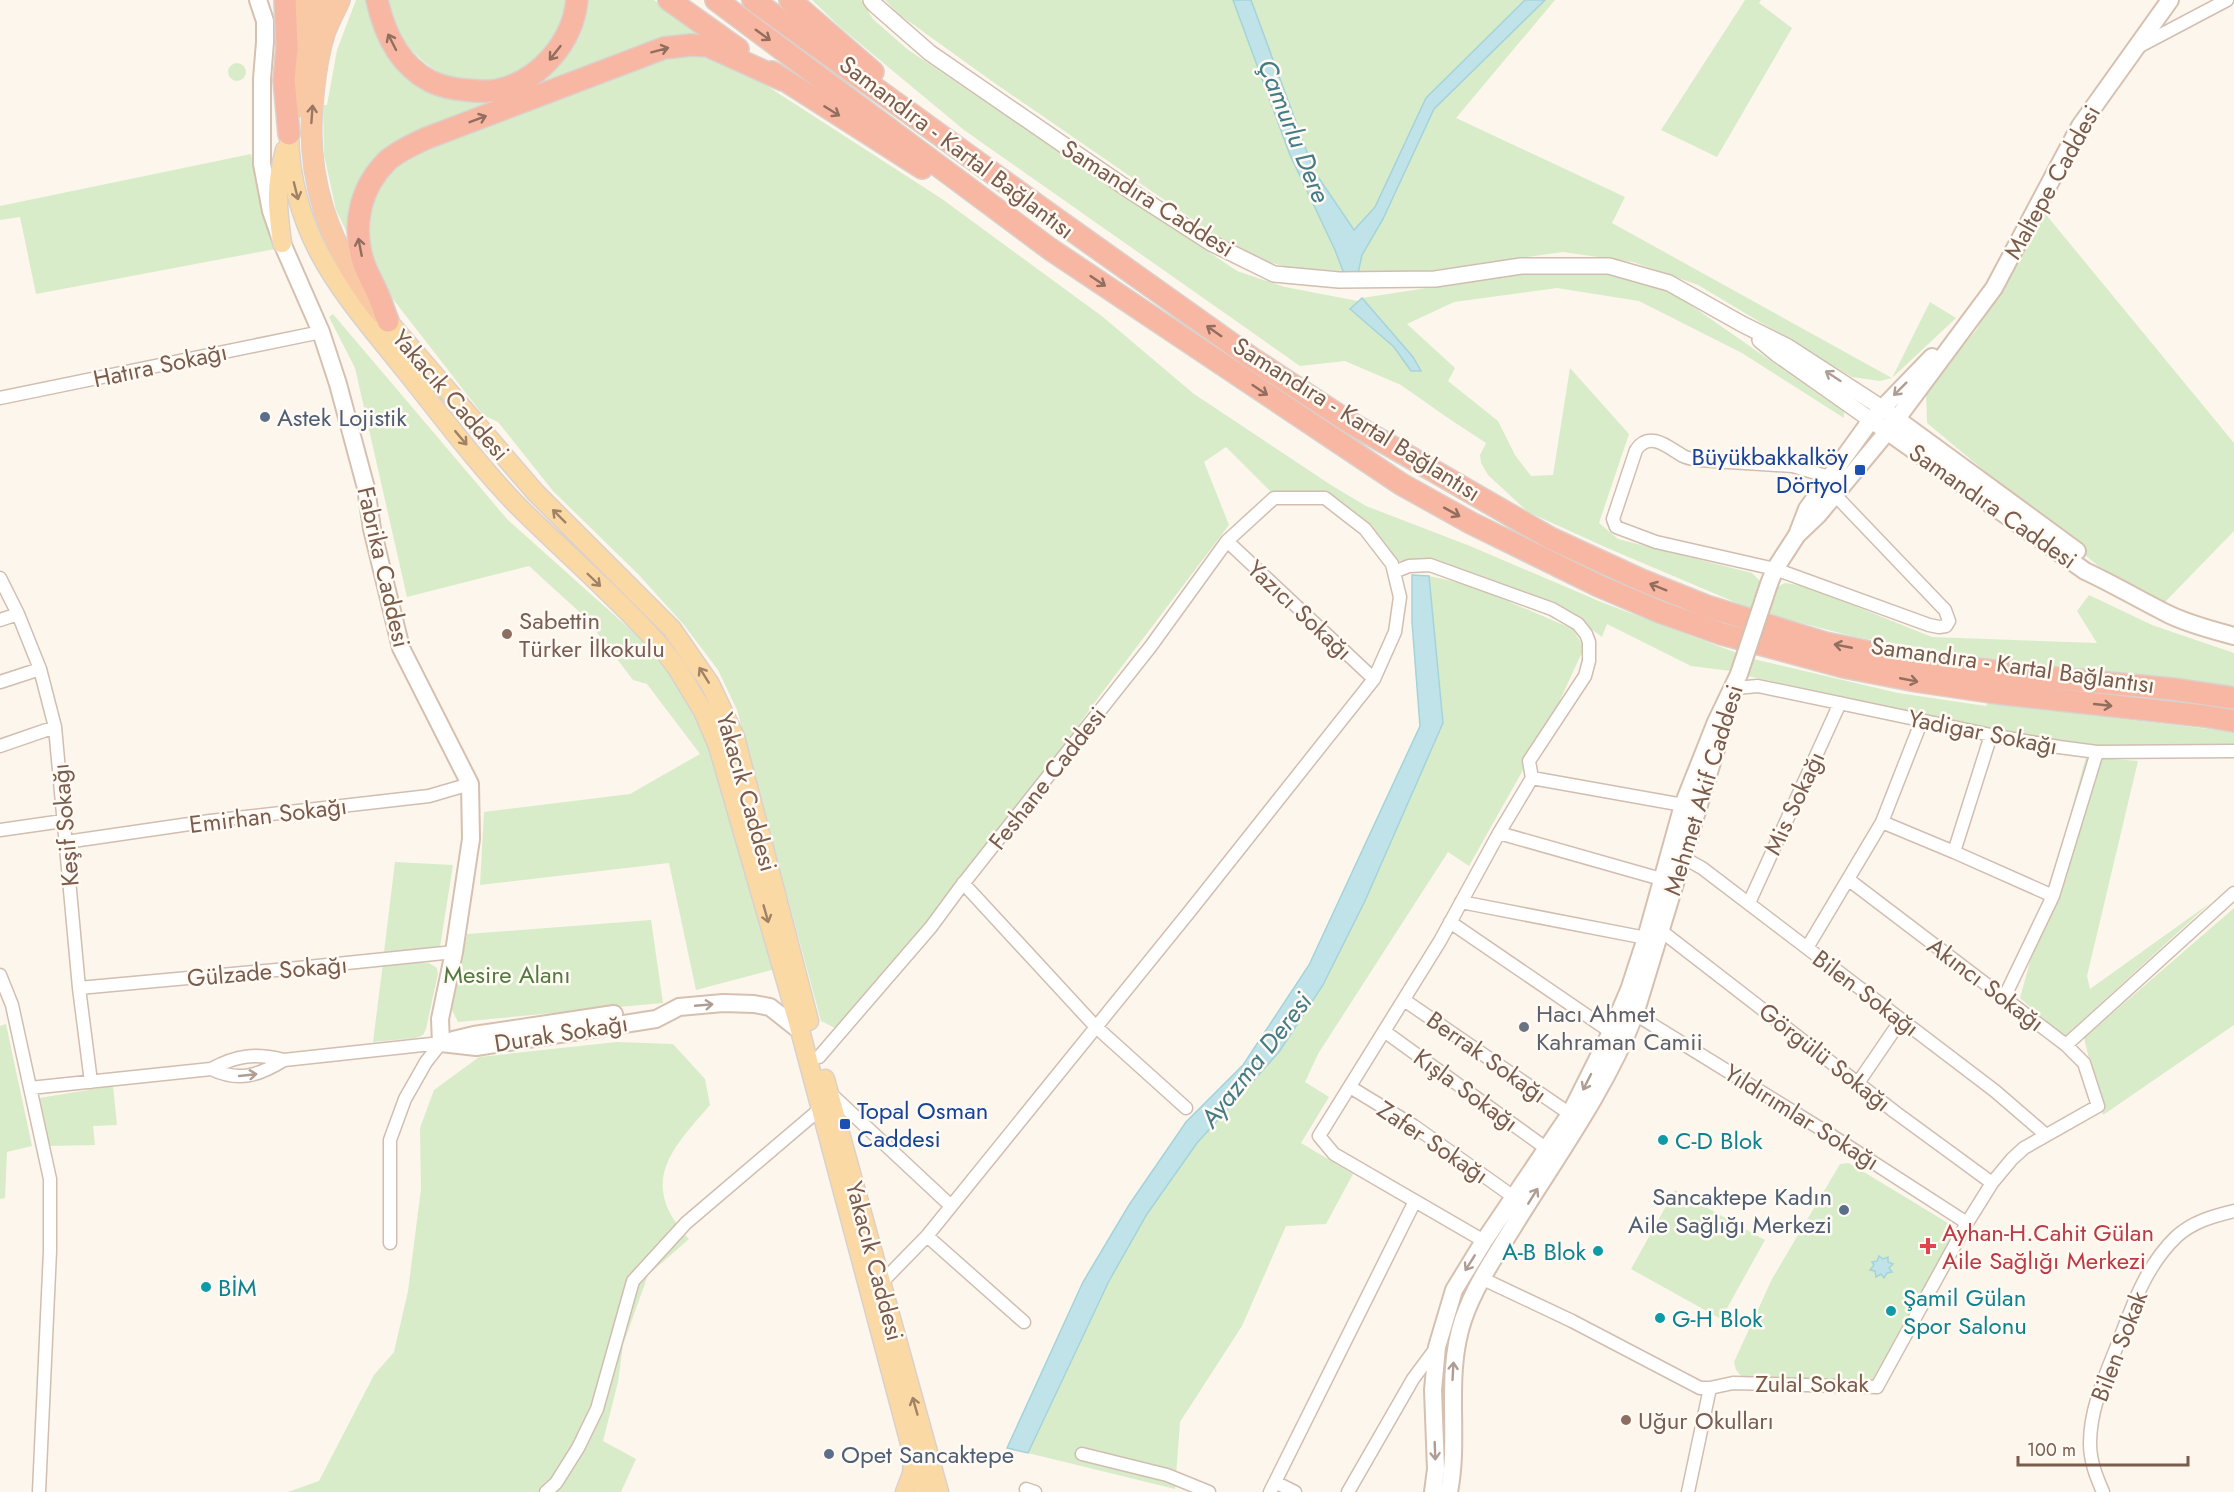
<svg xmlns="http://www.w3.org/2000/svg" width="2234" height="1492" viewBox="0 0 2234 1492" font-family="Jost,sans-serif">
<rect width="100%" height="100%" fill="#fdf6ec"/>
<!-- green -->
<path fill="#d8ecc9" d="M 356,0 L 374,0 L 398,59 L 502,98 L 434,125 L 391,147 L 350,239 L 336,210 L 324,155 L 323,105 L 327,105 L 337,50 Z
M 389,0 L 569,0 C 563,33 554,48 527,67 C 522,71 517,76 512,78 C 507,80 499,80 493,80 C 482,81 468,83 457,80 C 424,70 390,35 389,0 Z
M 589,0 L 654,0 L 707,38 L 673,36 L 636,46 L 535,86 C 566,63 585,40 589,0 Z
M 812,0 L 861,0 L 873,19 L 907,49 L 1237,271 L 1285,287 L 1358,301 L 1350,310 L 1394,347 L 1411,371 L 1413,357 L 1362,298 L 1550,269 L 1603,273 L 1672,292 L 1844,412 L 1844,418 L 1742,353 L 1639,301 L 1557,288 L 1454,302 L 1407,324 L 1455,368 L 1448,381 L 1498,421 L 1515,455 L 1531,476 L 1553,475 L 1570,368 L 1629,434 L 1599,523 L 1618,539 L 1752,573 L 1760,581 L 1751,609 L 1605,547 L 1528,512 L 1488,475 L 1481,463 L 1480,455 L 1486,443 L 1448,418 L 1401,385 L 1345,361 L 1300,366 L 964,130 L 840,27 Z
M 885,0 L 1233,0 L 1290,155 L 1335,250 L 1343,271 L 1290,268 L 1266,261 L 1221,239 L 993,82 L 900,15 Z
M 1251,0 L 1525,0 L 1426,98 L 1375,208 L 1354,230 L 1314,171 Z
M 1545,0 L 1555,0 L 1456,118 L 1625,197 L 1612,223 L 1892,378 L 1930,302 L 1956,318 L 1892,378 L 1880,381 L 1852,377 L 1698,285 L 1633,262 L 1563,252 L 1397,275 L 1357,278 L 1362,255 L 1383,219 L 1434,109 Z
M 1745,0 L 1761,0 L 1759,3 L 1792,28 L 1717,157 L 1661,130 Z
M 692,54 L 733,66 L 764,84 L 942,199 L 1103,317 L 1194,394 L 1331,485 L 1366,506 L 1470,546 L 1601,602 L 1737,653 L 1731,671 L 1691,666 L 1607,624 L 1602,637 L 1564,609 L 1436,560 L 1395,561 L 1370,529 L 1325,492 L 1270,491 L 1226,447 L 1204,462 L 1229,525 L 1098,698 L 989,850 L 837,1029 L 821,1021 L 737,710 L 718,670 L 684,625 L 639,575 L 553,491 L 498,422 L 483,415 L 375,276 L 364,229 L 376,188 L 407,157 L 629,68 Z
M228 72a9 9 0 1 1 18 0a9 9 0 1 1-18 0Z
M 251,154 L 275,249 L 36,294 L 20,217 L 0,220 L 0,206 Z
M 2043,211 L 2234,443 L 2234,531 L 2165,602 L 2115,580 L 1927,423 L 1926,391 L 1977,329 Z
M 333,314 L 507,519 L 641,639 L 681,686 L 706,733 L 775,969 L 696,990 L 669,863 L 480,885 L 484,812 L 630,794 L 700,754 L 647,684 L 633,680 L 586,618 L 529,566 L 407,597 L 355,368 L 329,317 Z
M 1429,576 L 1470,585 L 1573,629 L 1584,648 L 1549,724 L 1469,866 L 1448,852 L 1318,1054 L 1305,1082 L 1329,1097 L 1301,1143 L 1353,1174 L 1326,1224 L 1286,1226 L 1242,1326 L 1180,1422 L 1175,1489 L 1028,1453 L 1109,1281 L 1147,1214 L 1197,1143 L 1279,1052 L 1323,985 L 1365,901 L 1443,723 Z
M 1785,583 L 1805,586 L 1932,637 L 2097,643 L 2077,611 L 2089,595 L 2152,625 L 2234,653 L 2234,687 L 2143,675 L 1991,661 L 1991,659 L 1855,637 L 1768,614 L 1777,587 Z
M 1753,659 L 1898,693 L 1986,706 L 1987,703 L 2234,732 L 2234,746 L 2097,746 L 1977,726 L 1748,676 Z
M 2086,757 L 2138,761 L 2087,976 L 2090,989 L 2210,903 L 2064,1037 L 2020,998 Z
M 395,862 L 453,865 L 440,947 L 384,952 Z
M 2234,908 L 2234,1025 L 2103,1115 L 2084,1038 Z
M 651,920 L 663,1003 L 458,1022 L 451,1008 L 467,934 Z
M 383,963 L 429,963 L 437,968 L 438,974 L 426,1029 L 423,1035 L 416,1038 L 373,1042 Z
M 6,1024 L 32,1146 L 7,1152 L 5,1198 L 0,1199 L 0,1026 Z
M 617,1042 L 673,1044 L 705,1079 L 710,1105 C 670,1151 638,1183 689,1239 L 648,1275 L 623,1345 L 618,1382 L 603,1441 L 636,1459 L 621,1492 L 288,1492 L 319,1481 L 374,1375 L 394,1352 L 408,1291 L 421,1189 L 420,1128 L 434,1090 L 479,1057 Z
M 113,1086 L 117,1125 L 93,1126 L 95,1145 L 48,1146 L 39,1098 Z
M 1849,1163 L 1953,1226 L 1955,1230 L 1953,1238 L 1894,1341 L 1878,1381 L 1743,1378 L 1736,1370 L 1734,1362 L 1772,1279 L 1840,1164 Z
M 1675,1190 L 1765,1240 L 1721,1319 L 1631,1269 Z"/>
<!-- water -->
<path fill="#bfe3e8" stroke="#a5d3da" stroke-width="1.5" d="M 1233,0 L 1251,0 L 1314,171 L 1354,230 L 1375,207 L 1426,98 L 1525,0 L 1545,0 L 1434,109 L 1383,219 L 1362,255 L 1357,278 L 1343,271 L 1335,250 L 1290,155 Z
M 1362,298 L 1413,357 L 1421,371 L 1411,371 L 1394,347 L 1350,309 Z
M 1412,575 L 1429,576 L 1443,723 L 1365,901 L 1323,985 L 1279,1052 L 1197,1143 L 1147,1214 L 1109,1281 L 1028,1453 L 1007,1448 L 1083,1282 L 1129,1205 L 1186,1122 L 1243,1065 L 1309,965 L 1420,726 L 1412,622 Z
M 1879,1256 L 1883,1259 L 1888,1257 L 1888,1262 L 1893,1264 L 1889,1268 L 1892,1272 L 1887,1273 L 1884,1278 L 1881,1274 L 1876,1277 L 1875,1271 L 1870,1270 L 1874,1265 L 1872,1262 L 1877,1261 Z"/>
<g fill="none" stroke-linecap="round" stroke-linejoin="round">
<!-- minor casing -->
<g stroke="#d1beb0" stroke-width="15">
<path id="minor" d="M 2138,47 L 2227,0
M 0,398 L 321,332
M 1829,477 L 1793,466 L 1698,460 C 1693,459 1687,458 1683,456 C 1668,447 1649,430 1636,450 L 1613,519 L 1616,527 L 1656,542 L 1775,569 L 1929,625 L 1939,627 L 1946,626 L 1949,621 L 1945,610 L 1835,495
M 1227,541 L 1374,679
M 0,578 L 18,614 L 40,669 L 55,727 L 79,988 L 91,1082
M 0,620 L 18,614
M 0,682 L 40,669
M 1735,688 L 1758,686 L 1991,735 L 2059,747 L 2097,752 L 2234,751
M 0,746 L 55,727
M 1532,778 L 1683,805
M 1882,822 L 1954,852 L 1991,735
M 0,830 L 63,821
M 1499,833 L 1661,879
M 66,842 L 210,821 L 429,796 L 470,784
M 1954,852 L 2053,896 L 2097,752
M 1682,857 L 1702,868 L 1995,1091 L 2046,1135
M 963,883 L 1095,1026 L 1186,1108
M 1461,902 L 1646,938
M 1749,903 L 1840,703
M 1450,922 L 1611,1032
M 1660,930 L 1895,1112 L 1992,1183
M 1807,948 L 1882,822 L 1922,720
M 0,975 L 12,1005 L 50,1179 L 50,1251 L 39,1492
M 79,988 L 298,968 L 454,952
M 2004,998 L 2053,896
M 1404,1000 L 1570,1114
M 1635,1014 L 1826,1132 L 1967,1223
M 1384,1031 L 1547,1149
M 2066,1045 L 2234,893
M 819,1057 L 931,927 L 959,889 L 1151,646 L 1227,541 L 1274,498 L 1325,498 L 1365,529 L 1392,564 L 1400,597 L 1395,632 L 1374,679 L 1190,911 L 927,1236 L 881,1283
M 211,1069 C 239,1082 258,1076 284,1060
M 1858,1083 L 1901,1020
M 1350,1087 L 1414,1126 L 1515,1198
M 30,1088 L 211,1069 C 237,1055 255,1053 284,1060 L 441,1043
M 831,1094 L 951,1206
M 1415,1201 L 1484,1241
M 927,1236 L 1024,1322
M 390,1243 L 390,1140 L 405,1099 L 426,1062 L 441,1043
M 1481,1278 L 1572,1321 L 1700,1388 L 1710,1388 L 1733,1383 L 1877,1387 L 1967,1223 L 1992,1183 L 2012,1159 L 2024,1148 L 2098,1106 L 2084,1063 L 2066,1045 L 1849,880
M 1082,1454 L 1167,1475 L 1209,1492
M 1275,1482 L 1295,1492
M 1026,1489 L 1035,1492
M 546,1492 L 556,1483 L 578,1448 L 597,1409 L 633,1281 L 686,1223 L 820,1109
M 1270,1492 L 1415,1201 L 1334,1154 L 1319,1136 L 1440,941 L 1499,833 L 1532,778 L 1529,761 L 1585,676 L 1589,661 L 1589,642 L 1586,634 L 1578,624 L 1552,609 L 1430,565 L 1409,566 L 1394,572
M 1348,1492 L 1413,1379 L 1436,1348
M 1688,1492 L 1710,1388
M 2103,1492 C 2096,1476 2090,1461 2090,1443 C 2090,1408 2106,1374 2119,1341 C 2133,1304 2146,1266 2176,1237 C 2192,1222 2213,1216 2234,1211"/>
</g>
<!-- tertiary casing -->
<g stroke="#d1beb0" stroke-width="18">
<path id="tertiary" d="M 871,0 L 874,4 L 930,53 L 1132,192 L 1211,243 L 1274,274 L 1339,280 L 1435,279 L 1521,266 L 1609,266 L 1669,283 L 1742,324 L 1788,347 L 1882,408
M 1760,340 L 1777,354 L 1871,420"/>
</g>
<!-- secondary casing -->
<g stroke="#d6c0b0" stroke-width="20">
<path id="secondary" d="M 258,0 L 265,21 L 265,42 L 262,79 L 262,164 L 271,211 L 282,243 L 321,332 L 338,384 L 366,488 L 372,529 L 401,648 L 470,784 L 471,839 L 454,952 L 440,1019 L 441,1043
M 1890,414 L 2077,551
M 1871,420 L 2085,571 C 2113,584 2140,600 2168,614 C 2188,624 2212,630 2234,636
M 1797,535 L 1818,515 L 1887,432 L 1994,288 L 2080,126 L 2170,0
M 1769,584 L 1775,569 L 1797,535 L 1807,509 L 1871,420 L 1932,357
M 453,1040 L 474,1035 L 614,1014
M 441,1043 L 476,1047 L 656,1019 L 679,1007 L 723,1003 L 754,1004 L 770,1007 L 799,1030
M 1433,1492 L 1436,1469 L 1433,1390 L 1437,1347 L 1454,1290 L 1484,1241 L 1570,1114 L 1611,1032 L 1629,990 L 1646,938 L 1683,805 L 1716,722 L 1739,674
M 1449,1492 C 1460,1435 1444,1377 1463,1320 C 1475,1285 1496,1255 1515,1224 C 1557,1156 1606,1089 1635,1014 L 1717,746"/>
</g>
<!-- primary casing -->
<g stroke="#dad1cd" stroke-width="21">
<path id="primary" d="M 289,134 C 291,238 343,293 404,369 C 441,415 477,464 518,506 C 565,553 617,597 661,647 L 677,668 L 703,711 L 718,746 L 797,1019 L 912,1451 L 925,1492
M 282,243 C 277,205 275,187 285,150
M 388,321 L 535,492 L 672,629 L 710,684 L 735,737 L 809,1021
M 825,1079 L 939,1492
M 905,1492 L 912,1474 L 913,1461"/>
</g>
<!-- trunk casing -->
<g stroke="#dad1cd" stroke-width="22">
<path id="trunk" d="M 340,0 C 335,11 329,22 325,33 C 319,52 316,72 314,91 C 303,176 328,246 380,312
M 289,41 L 301,0
M 292,110 C 296,73 303,34 319,0"/>
</g>
<!-- motorway casing -->
<g stroke="#dad1cd" stroke-width="24">
<path id="motorway" d="M 285,0 L 287,47 L 284,80 L 289,134
M 377,0 C 384,32 399,65 430,81 C 442,87 453,89 466,90 C 475,91 488,92 498,90 C 539,81 573,42 577,0
M 669,0 L 738,49
M 716,0 L 1050,249 L 1401,484 L 1471,523 L 1599,586 L 1660,612 L 1722,634 L 1844,667 L 1916,681 L 1997,693 L 2204,716 L 2234,721
M 753,0 L 1038,206 L 1253,359 L 1349,422 L 1550,538 L 1641,580 L 1706,606 L 1825,643 L 1914,661 L 2033,676 L 2172,689 L 2234,698
M 790,0 L 873,72
M 772,72 L 922,168
M 388,321 C 384,311 381,300 376,290 C 372,281 366,271 363,261 C 352,225 360,188 387,161 C 398,151 414,144 427,138 L 664,48 L 691,45 L 708,46 L 783,80"/>
</g>
<!-- minor -->
<use href="#minor" stroke="#fff" stroke-width="12"/>
<!-- tertiary -->
<use href="#tertiary" stroke="#fff" stroke-width="15"/>
<!-- secondary -->
<use href="#secondary" stroke="#fff" stroke-width="16"/>
<!-- primary -->
<use href="#primary" stroke="#fbd9a5" stroke-width="18"/>
<!-- trunk -->
<use href="#trunk" stroke="#f9c8a4" stroke-width="20"/>
<!-- motorway -->
<use href="#motorway" stroke="#f7b7a3" stroke-width="21"/>
<!-- secondary-bridge casing -->
<g stroke="#d6c0b0" stroke-width="20" stroke-linecap="butt">
<path id="secondary-bridge" d="M 1739,674 L 1769,584"/>
</g>
<!-- secondary-bridge -->
<use href="#secondary-bridge" stroke="#fff" stroke-width="16"/>
</g>
<!-- one-way arrows -->
<defs><path id="oneway-shaft" d="M-6 0H5M1.5-3L5.5 0L1.5 3" fill="none" stroke-width="1.6" stroke-linecap="round" stroke-linejoin="round" transform="scale(1.5)"/></defs>
<g stroke="#936e5e">
<use href="#oneway-shaft" transform="translate(763 35) rotate(36)"/>
<use href="#oneway-shaft" transform="translate(392 42) rotate(-117)"/>
<use href="#oneway-shaft" transform="translate(660 50) rotate(-15)"/>
<use href="#oneway-shaft" transform="translate(555 53) rotate(128)"/>
<use href="#oneway-shaft" transform="translate(832 111) rotate(32)"/>
<use href="#oneway-shaft" transform="translate(478 119) rotate(-21)"/>
<use href="#oneway-shaft" transform="translate(360 247) rotate(-101)"/>
<use href="#oneway-shaft" transform="translate(1098 281) rotate(34)"/>
<use href="#oneway-shaft" transform="translate(1214 331) rotate(-145)"/>
<use href="#oneway-shaft" transform="translate(1260 390) rotate(34)"/>
<use href="#oneway-shaft" transform="translate(1452 512) rotate(29)"/>
<use href="#oneway-shaft" transform="translate(1658 587) rotate(-158)"/>
<use href="#oneway-shaft" transform="translate(1843 646) rotate(-169)"/>
<use href="#oneway-shaft" transform="translate(1909 680) rotate(11)"/>
<use href="#oneway-shaft" transform="translate(2103 705) rotate(6)"/>
</g>
<use stroke="#9a7763" href="#oneway-shaft" transform="translate(312 114) rotate(-86)"/>
<g stroke="#a18267">
<use href="#oneway-shaft" transform="translate(296 191) rotate(76)"/>
<use href="#oneway-shaft" transform="translate(461 438) rotate(50)"/>
<use href="#oneway-shaft" transform="translate(559 516) rotate(-135)"/>
<use href="#oneway-shaft" transform="translate(594 580) rotate(44)"/>
<use href="#oneway-shaft" transform="translate(704 675) rotate(-122)"/>
<use href="#oneway-shaft" transform="translate(766 914) rotate(74)"/>
<use href="#oneway-shaft" transform="translate(915 1406) rotate(-106)"/>
</g>
<g stroke="#af9d94">
<use href="#oneway-shaft" transform="translate(1833 376) rotate(-147)"/>
<use href="#oneway-shaft" transform="translate(1900 389) rotate(135)"/>
<use href="#oneway-shaft" transform="translate(704 1005) rotate(-5)"/>
<use href="#oneway-shaft" transform="translate(248 1075) rotate(-6)"/>
<use href="#oneway-shaft" transform="translate(1587 1082) rotate(117)"/>
<use href="#oneway-shaft" transform="translate(1533 1196) rotate(-58)"/>
<use href="#oneway-shaft" transform="translate(1470 1263) rotate(122)"/>
<use href="#oneway-shaft" transform="translate(1453 1371) rotate(-87)"/>
<use href="#oneway-shaft" transform="translate(1435 1451) rotate(88)"/>
</g>
<!-- markers -->
<g fill="#5c6f8a" stroke="#fffaf3" stroke-width="2">
<circle cx="265" cy="417" r="6"/>
<circle cx="1844" cy="1210" r="6"/>
<circle cx="829" cy="1454" r="6"/>
</g>
<g fill="#1a4fb4" stroke="#fffaf3" stroke-width="2">
<rect x="1854" y="464" width="12" height="12" rx="3"/>
<rect x="839" y="1118" width="12" height="12" rx="3"/>
</g>
<g fill="#8d6e63" stroke="#fffaf3" stroke-width="2">
<circle cx="507" cy="634" r="6"/>
<circle cx="1626" cy="1420" r="6"/>
</g>
<circle fill="#6b7280" stroke="#fffaf3" stroke-width="2" cx="1524" cy="1027" r="6"/>
<g fill="#0f9aa8" stroke="#fffaf3" stroke-width="2">
<circle cx="1663" cy="1140" r="6"/>
<circle cx="1598" cy="1251" r="6"/>
<circle cx="206" cy="1287" r="6"/>
<circle cx="1891" cy="1311" r="6"/>
<circle cx="1660" cy="1318" r="6"/>
</g>
<path fill="#e0444e" stroke="#fffaf3" stroke-width="2" d="M1925 1237h6v6h6v6h-6v6h-6v-6h-6v-6h6z"/>
<g text-anchor="middle" dominant-baseline="central" stroke-width="5" stroke-linejoin="round" paint-order="stroke">
<!-- street labels -->
<g font-size="24" fill="#7a5c4d" stroke="#fffaf3">
<text transform="translate(957 147) rotate(37)">Samandıra - Kartal Bağlantısı</text>
<text transform="translate(2052 182) rotate(-61)">Maltepe Caddesi</text>
<text transform="translate(1148 198) rotate(32)">Samandıra Caddesi</text>
<text transform="translate(160 365) rotate(-12)">Hatıra Sokağı</text>
<text transform="translate(451 395) rotate(49)">Yakacık Caddesi</text>
<text transform="translate(1357 419) rotate(32)">Samandıra - Kartal Bağlantısı</text>
<text transform="translate(1993 506) rotate(35)">Samandıra Caddesi</text>
<text transform="translate(384 567) rotate(77)">Fabrika Caddesi</text>
<text transform="translate(1300 610) rotate(43)">Yazıcı Sokağı</text>
<text transform="translate(2013 665) rotate(8)">Samandıra - Kartal Bağlantısı</text>
<text transform="translate(1983 732) rotate(11)">Yadigar Sokağı</text>
<text transform="translate(1047 778) rotate(-52)">Feshane Caddesi</text>
<text transform="translate(1703 790) rotate(-73)">Mehmet Akif Caddesi</text>
<text transform="translate(747 792) rotate(74)">Yakacık Caddesi</text>
<text transform="translate(1794 803) rotate(-65)">Mis Sokağı</text>
<text transform="translate(268 815) rotate(-7)">Emirhan Sokağı</text>
<text transform="translate(65 825) rotate(-95)">Keşif Sokağı</text>
<text transform="translate(267 971) rotate(-5)">Gülzade Sokağı</text>
<text transform="translate(1986 984) rotate(37)">Akıncı Sokağı</text>
<text transform="translate(1866 993) rotate(37)">Bilen Sokağı</text>
<text transform="translate(561 1033) rotate(-9)">Durak Sokağı</text>
<text transform="translate(1487 1057) rotate(35)">Berrak Sokağı</text>
<text transform="translate(1825 1057) rotate(38)">Görgülü Sokağı</text>
<text transform="translate(1466 1090) rotate(36)">Kışla Sokağı</text>
<text transform="translate(1802 1117) rotate(32)">Yıldırımlar Sokağı</text>
<text transform="translate(1433 1142) rotate(34)">Zafer Sokağı</text>
<text transform="translate(875 1261) rotate(75)">Yakacık Caddesi</text>
<text transform="translate(2119 1346) rotate(-69)">Bilen Sokak</text>
<text x="1812" y="1383">Zulal Sokak</text>
</g>
<!-- service labels -->
<g font-size="24" fill="#4e5e75" stroke="#fffaf3" text-anchor="start">
<text x="277" y="417">Astek Lojistik</text>
<text x="1832" y="1196" text-anchor="end">Sancaktepe Kadın<tspan x="1832" dy="28">Aile Sağlığı Merkezi</tspan></text>
<text x="841" y="1454">Opet Sancaktepe</text>
</g>
<!-- transit labels -->
<g font-size="24" fill="#164399" stroke="#fffaf3" text-anchor="end">
<text x="1848" y="456">Büyükbakkalköy<tspan x="1848" dy="28">Dörtyol</tspan></text>
<text x="857" y="1110" text-anchor="start">Topal Osman<tspan x="857" dy="28">Caddesi</tspan></text>
</g>
<!-- education labels -->
<g font-size="24" fill="#785e54" stroke="#fffaf3" text-anchor="start">
<text x="519" y="620">Sabettin<tspan x="519" dy="28">Türker İlkokulu</tspan></text>
<text x="1638" y="1420">Uğur Okulları</text>
</g>
<!-- park labels -->
<g font-size="24" fill="#537a41" stroke="#fffaf3">
<text x="507" y="974">Mesire Alanı</text>
</g>
<!-- worship labels -->
<g font-size="24" fill="#5b616d" stroke="#fffaf3" text-anchor="start">
<text x="1536" y="1013">Hacı Ahmet<tspan x="1536" dy="28">Kahraman Camii</tspan></text>
</g>
<!-- culture labels -->
<g font-size="24" fill="#0d838f" stroke="#fffaf3" text-anchor="start">
<text x="1675" y="1140">C-D Blok</text>
<text x="1586" y="1251" text-anchor="end">A-B Blok</text>
<text x="218" y="1287">BİM</text>
<text x="1903" y="1297">Şamil Gülan<tspan x="1903" dy="28">Spor Salonu</tspan></text>
<text x="1672" y="1318">G-H Blok</text>
</g>
<!-- health labels -->
<g font-size="24" fill="#be3a42" stroke="#fffaf3" text-anchor="start">
<text x="1942" y="1232">Ayhan-H.Cahit Gülan<tspan x="1942" dy="28">Aile Sağlığı Merkezi</tspan></text>
</g>
<!-- water labels -->
<g font-size="26" font-style="italic" fill="#437c86" stroke="#fffaf3">
<text transform="translate(1294 131) rotate(68)">Çamurlu Dere</text>
<text transform="translate(1256 1060) rotate(-52)">Ayazma Deresi</text>
</g>
</g>
<!-- scale -->
<path d="M2018 1456v9h170v-9" fill="none" stroke="#7a5c4d" stroke-width="3"/>
<text x="2027" y="1456" font-size="18" fill="#7a5c4d" stroke="#fffaf3" stroke-width="4.5" paint-order="stroke">100 m</text>
</svg>
